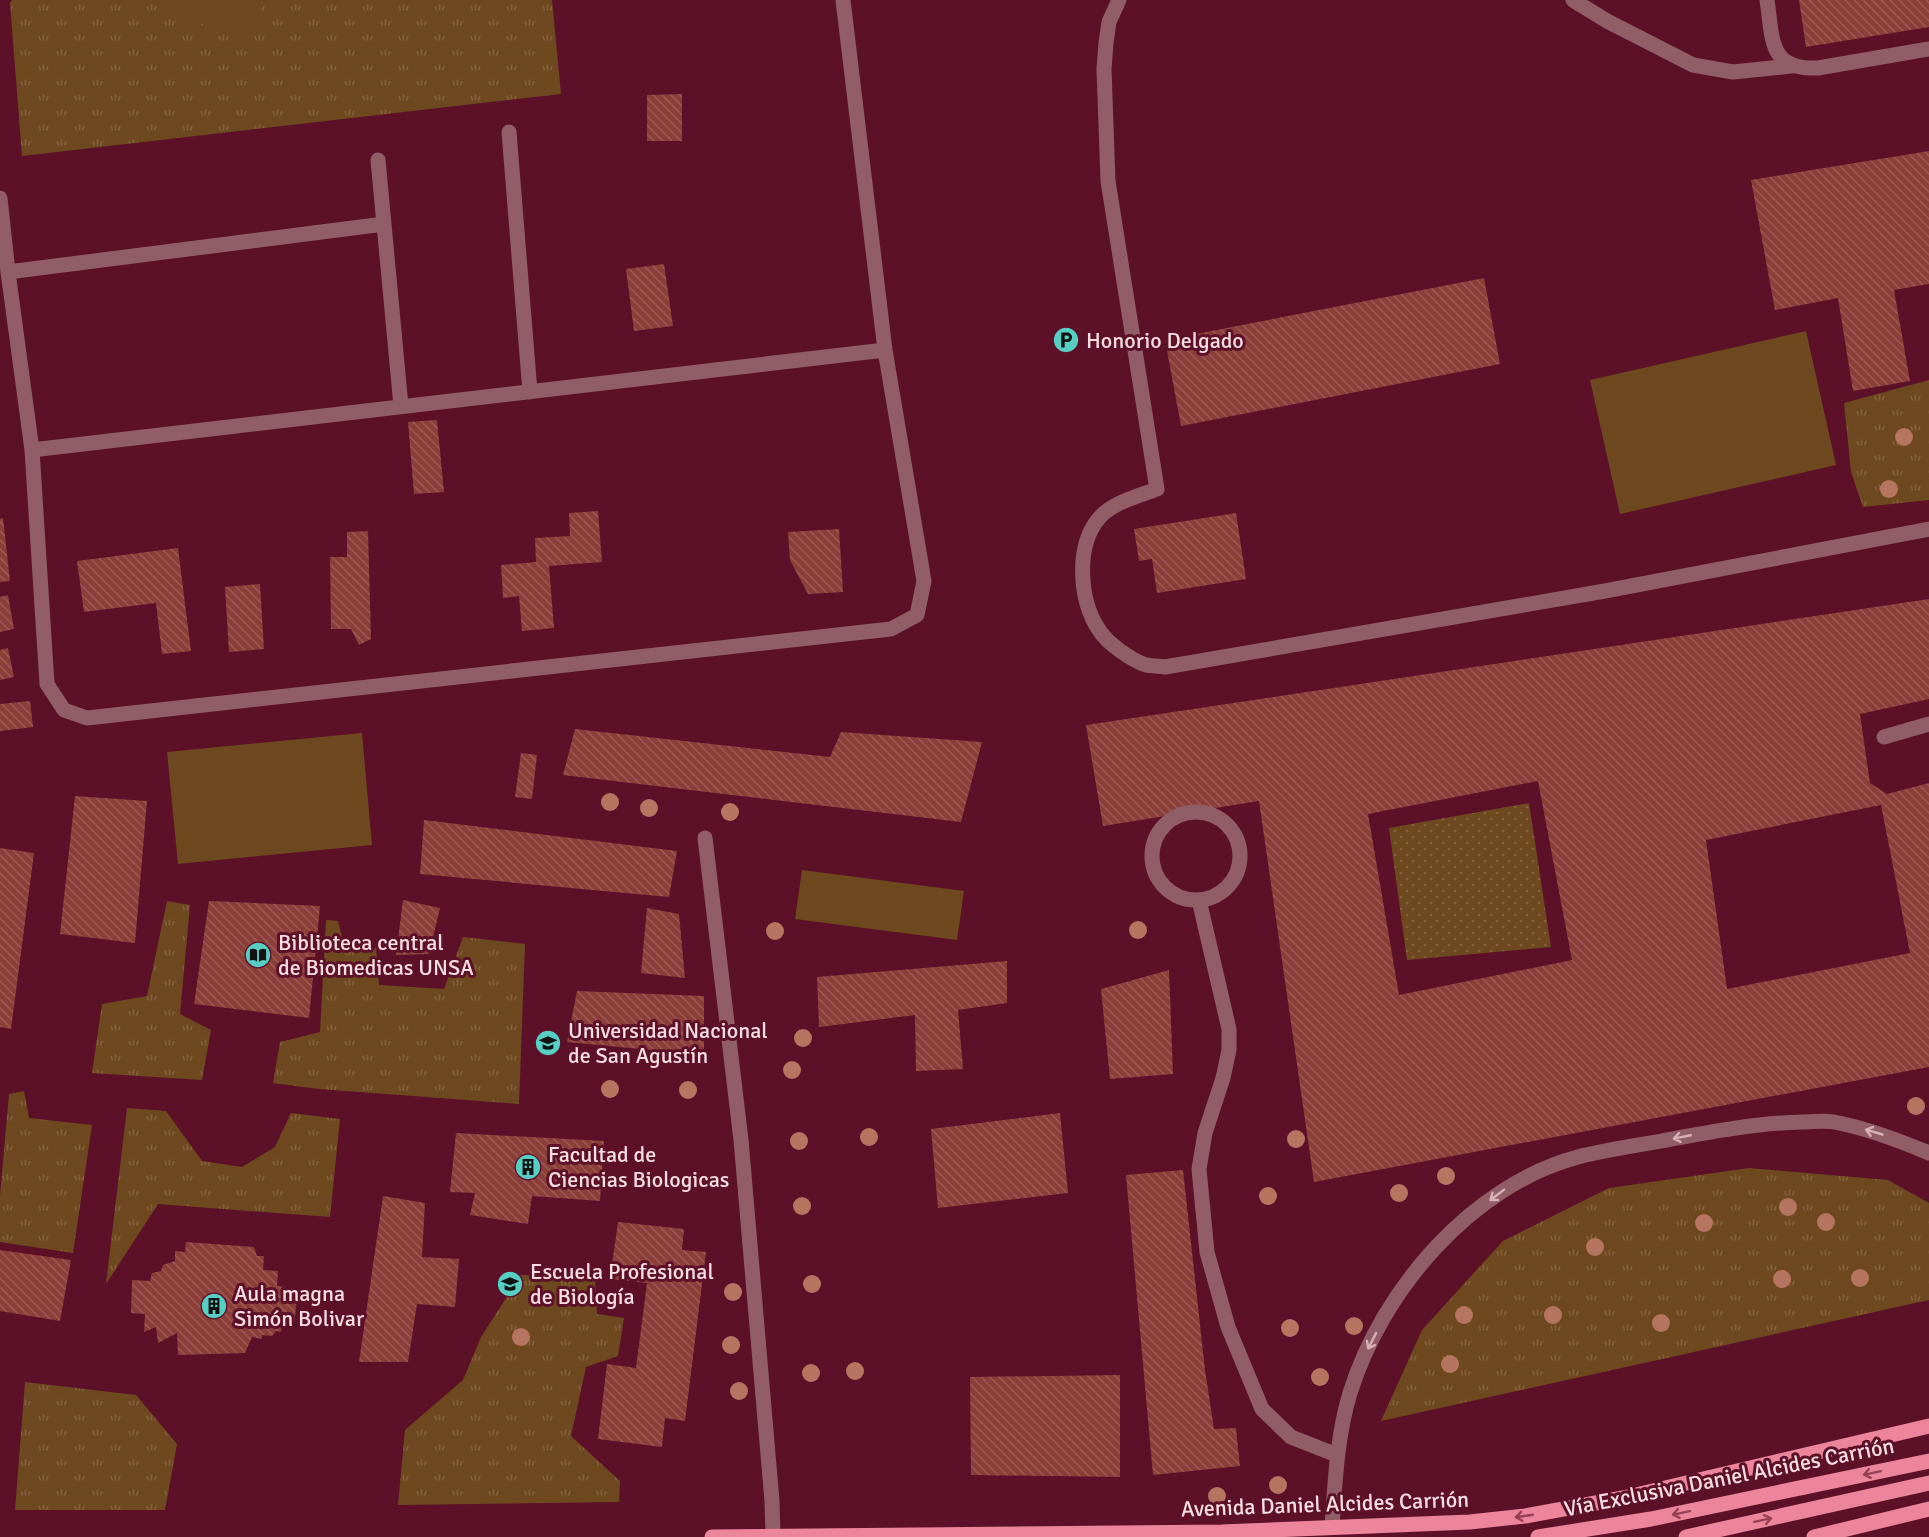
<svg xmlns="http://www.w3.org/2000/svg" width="1929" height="1537" viewBox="0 0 1929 1537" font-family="Signika,sans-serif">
<defs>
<pattern id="grass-tufts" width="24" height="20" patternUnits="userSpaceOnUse" patternTransform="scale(1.5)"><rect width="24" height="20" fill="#6e481e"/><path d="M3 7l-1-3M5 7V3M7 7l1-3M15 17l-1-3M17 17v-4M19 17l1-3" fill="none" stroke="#84623f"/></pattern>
<pattern id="garden-dots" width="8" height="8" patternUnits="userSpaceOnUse" patternTransform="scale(1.5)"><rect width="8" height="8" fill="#6e481e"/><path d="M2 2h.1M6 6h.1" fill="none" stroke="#84623f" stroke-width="1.8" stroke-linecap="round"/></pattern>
<pattern id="building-back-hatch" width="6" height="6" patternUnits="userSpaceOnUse" patternTransform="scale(1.5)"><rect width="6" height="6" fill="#8c3e38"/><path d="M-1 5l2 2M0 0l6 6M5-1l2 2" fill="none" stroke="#9d5955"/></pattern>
</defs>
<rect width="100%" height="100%" fill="#5c1129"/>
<!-- grass -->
<path fill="url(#grass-tufts)" d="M 12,0 L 552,0 L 561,94 L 22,156 L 10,3 Z
M 1929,380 L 1929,500 L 1863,507 L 1851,472 L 1844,403 Z
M 167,901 L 190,905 L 180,1014 L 211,1030 L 202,1080 L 92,1073 L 102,1004 L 147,996 Z
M 326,920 L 338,921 L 345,949 L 376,948 L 379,985 L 444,989 L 463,937 L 525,944 L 519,1104 L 319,1089 L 273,1083 L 280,1042 L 320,1032 Z
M 24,1091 L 29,1118 L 92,1125 L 73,1253 L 0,1242 L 0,1196 L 9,1094 Z
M 127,1108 L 166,1111 L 202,1161 L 242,1167 L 275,1147 L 291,1113 L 340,1119 L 330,1217 L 158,1204 L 106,1284 Z
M 1749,1168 L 1888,1180 L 1929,1203 L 1929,1300 L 1381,1421 L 1422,1330 L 1503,1241 L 1609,1188 Z
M 521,1275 L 595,1278 L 597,1314 L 624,1318 L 618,1356 L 586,1367 L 571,1436 L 620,1481 L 619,1502 L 398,1505 L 405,1430 L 463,1380 L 481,1337 Z
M 25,1382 L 136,1395 L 177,1444 L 165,1510 L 15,1510 Z"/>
<!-- garden -->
<path fill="url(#garden-dots)" d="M 1529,803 L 1551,947 L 1407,960 L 1389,828 Z"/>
<!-- pitch -->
<path fill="#6e481e" d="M 153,0 L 265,0 L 244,44 Z
M 1806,331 L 1836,465 L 1620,514 L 1590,380 Z
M 362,733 L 372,845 L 178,864 L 167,752 Z
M 802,870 L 964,891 L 957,940 L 795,919 Z"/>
<!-- building -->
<path fill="url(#building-back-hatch)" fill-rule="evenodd" d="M 1799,0 L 1929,0 L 1929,27 L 1806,47 Z
M 682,94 L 682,141 L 647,141 L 647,95 Z
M 1929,151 L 1929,284 L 1894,290 L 1910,381 L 1853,391 L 1838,298 L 1775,310 L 1751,180 Z
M 664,264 L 673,326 L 634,331 L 626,269 Z
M 1484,278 L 1500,364 L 1181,426 L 1165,340 Z
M 437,420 L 444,492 L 414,494 L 408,422 Z
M 598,511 L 602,562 L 549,566 L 554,628 L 522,631 L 519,596 L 503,598 L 501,565 L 536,562 L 535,538 L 570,536 L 569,513 Z
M 1236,513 L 1246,579 L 1157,593 L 1152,559 L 1139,561 L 1134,529 Z
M 3,518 L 10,581 L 0,582 L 0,519 Z
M 839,529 L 843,592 L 808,594 L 790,560 L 788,532 Z
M 368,531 L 371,639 L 359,645 L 351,629 L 331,629 L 330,557 L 347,557 L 347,532 Z
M 178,548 L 191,651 L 162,654 L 156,603 L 84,612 L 77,561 Z
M 260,584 L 264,649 L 229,652 L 225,587 Z
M 8,595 L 14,629 L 0,632 L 0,597 Z
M 1929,599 L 1929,699 L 1860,714 L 1870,783 L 1887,794 L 1929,783 L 1929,1067 L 1314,1182 L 1259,801 L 1103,826 L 1086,725 ZM 1538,781 L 1572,960 L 1399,995 L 1368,814 ZM 1881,805 L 1910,953 L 1727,989 L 1706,840 Z
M 8,648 L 14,677 L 0,680 L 0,650 Z
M 30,701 L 33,727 L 0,731 L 0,704 Z
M 575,729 L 830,757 L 841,732 L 982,742 L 961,822 L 563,775 Z
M 521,753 L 537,755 L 532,799 L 515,797 Z
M 75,796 L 147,801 L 135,943 L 60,934 Z
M 424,820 L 677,851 L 669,897 L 420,874 Z
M 0,848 L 34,853 L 11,1029 L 0,1027 Z
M 403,900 L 440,908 L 429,954 L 396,955 Z
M 209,901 L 320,906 L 309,1018 L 194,1004 Z
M 647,908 L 679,914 L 685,978 L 641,973 Z
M 1007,961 L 1007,1003 L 958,1010 L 963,1069 L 916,1071 L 915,1015 L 819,1027 L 817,977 Z
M 1169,970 L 1173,1074 L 1110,1079 L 1101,989 Z
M 577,991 L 704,996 L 704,1055 L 567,1042 Z
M 1060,1113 L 1068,1193 L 938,1208 L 931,1129 Z
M 456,1133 L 604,1141 L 600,1201 L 532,1196 L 528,1224 L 470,1215 L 475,1193 L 450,1192 Z
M 1183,1170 L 1205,1370 L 1214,1429 L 1236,1428 L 1240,1466 L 1153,1475 L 1126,1175 Z
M 383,1196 L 425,1203 L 422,1257 L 459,1259 L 455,1307 L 417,1304 L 408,1362 L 359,1362 Z
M 618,1222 L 684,1229 L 682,1250 L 706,1252 L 685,1421 L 665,1418 L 662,1447 L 598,1439 L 607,1364 L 636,1368 L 647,1283 L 610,1279 Z
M 186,1242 L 254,1247 L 257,1256 L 264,1256 L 263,1270 L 278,1271 L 277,1286 L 286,1287 L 285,1297 L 297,1298 L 294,1324 L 283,1323 L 281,1332 L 276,1331 L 272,1336 L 262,1335 L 262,1339 L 252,1337 L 245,1353 L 178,1355 L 177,1333 L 158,1343 L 156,1327 L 144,1332 L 145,1314 L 131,1313 L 132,1280 L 150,1281 L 152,1273 L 161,1271 L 163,1265 L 175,1261 L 175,1251 L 185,1252 Z
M 0,1250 L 71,1260 L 60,1321 L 0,1311 Z
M 1120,1375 L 1120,1477 L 971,1475 L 970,1377 Z"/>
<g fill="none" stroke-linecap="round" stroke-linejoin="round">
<!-- minor -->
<path stroke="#915e68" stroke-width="15" d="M 1119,0 L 1109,22 L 1106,43 L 1104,69 L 1108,181 L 1157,489 C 1139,496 1114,502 1100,517 C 1075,545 1079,600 1099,630 C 1107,643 1131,660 1146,665 C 1152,666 1159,666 1165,667 L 1605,591 L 1929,529
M 1573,0 L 1607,21 L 1693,65 L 1733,72 L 1791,66
M 1767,0 C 1773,39 1768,70 1818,68 L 1929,49
M 509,132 L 530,392
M 378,160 L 401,406
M 0,198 L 8,272 L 32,450 L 47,684 L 64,710 L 87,718 L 891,629 L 917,615 L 924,581 L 885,350 L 843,0
M 8,272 L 384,224
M 32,450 L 885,350
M 1884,737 L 1929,724
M1152 856a44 44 0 1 1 88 0a44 44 0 1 1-88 0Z
M 705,838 L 741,1140 L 772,1501 L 773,1536
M 1199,900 L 1229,1029 L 1229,1050 L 1223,1078 L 1205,1133 L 1199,1169 L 1207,1252 L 1228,1327 L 1262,1409 L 1291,1437 L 1337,1455
M 1332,1527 C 1335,1482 1337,1436 1350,1393 C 1382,1290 1472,1185 1578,1157 C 1609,1149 1641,1145 1672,1139 C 1715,1131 1759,1123 1802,1122 C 1813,1122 1824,1120 1834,1122 C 1867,1128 1898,1140 1929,1153"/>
<!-- major -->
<path stroke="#ec859b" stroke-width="15" d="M 712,1537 L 1222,1532 L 1470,1522 L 1525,1516 L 1623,1498 L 1929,1426
M 1538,1537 L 1651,1519 L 1929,1461
M 1686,1537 L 1929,1483
M 1814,1537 L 1929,1509"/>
</g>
<!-- trees -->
<g fill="#b67561">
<circle cx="1904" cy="437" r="9"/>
<circle cx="1889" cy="489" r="9"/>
<circle cx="610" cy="802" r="9"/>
<circle cx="649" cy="808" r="9"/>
<circle cx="730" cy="812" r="9"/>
<circle cx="1138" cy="930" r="9"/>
<circle cx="775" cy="931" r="9"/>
<circle cx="803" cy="1038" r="9"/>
<circle cx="792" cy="1070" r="9"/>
<circle cx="610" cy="1089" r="9"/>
<circle cx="688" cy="1090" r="9"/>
<circle cx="1916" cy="1106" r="9"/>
<circle cx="869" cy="1137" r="9"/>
<circle cx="1296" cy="1139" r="9"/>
<circle cx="799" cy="1141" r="9"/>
<circle cx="1446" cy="1176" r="9"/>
<circle cx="1399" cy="1193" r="9"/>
<circle cx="1268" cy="1196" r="9"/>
<circle cx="802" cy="1206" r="9"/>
<circle cx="1788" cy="1207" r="9"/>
<circle cx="1826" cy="1222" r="9"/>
<circle cx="1704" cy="1223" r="9"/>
<circle cx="1595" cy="1247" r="9"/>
<circle cx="1860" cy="1278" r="9"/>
<circle cx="1782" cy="1279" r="9"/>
<circle cx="812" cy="1284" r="9"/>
<circle cx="733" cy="1292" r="9"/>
<circle cx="1464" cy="1315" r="9"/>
<circle cx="1553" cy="1315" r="9"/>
<circle cx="1661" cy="1323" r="9"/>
<circle cx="1354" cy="1326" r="9"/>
<circle cx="1290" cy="1328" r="9"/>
<circle cx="521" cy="1337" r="9"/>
<circle cx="731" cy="1345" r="9"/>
<circle cx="1450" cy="1364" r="9"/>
<circle cx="855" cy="1371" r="9"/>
<circle cx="811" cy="1373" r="9"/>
<circle cx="1320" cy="1377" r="9"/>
<circle cx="739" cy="1391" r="9"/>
<circle cx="1278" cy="1485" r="9"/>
<circle cx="1217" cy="1496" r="9"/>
</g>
<!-- one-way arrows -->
<defs><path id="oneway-shaft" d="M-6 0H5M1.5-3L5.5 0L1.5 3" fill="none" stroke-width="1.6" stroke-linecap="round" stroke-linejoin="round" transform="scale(1.5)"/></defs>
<g stroke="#d6b2b8">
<use href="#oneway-shaft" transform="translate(1874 1132) rotate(-164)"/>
<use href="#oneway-shaft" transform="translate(1682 1137) rotate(169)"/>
<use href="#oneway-shaft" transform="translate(1497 1195) rotate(143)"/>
<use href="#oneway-shaft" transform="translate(1372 1341) rotate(117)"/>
</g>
<g stroke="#963f57">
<use href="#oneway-shaft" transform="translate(1872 1473) rotate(168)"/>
<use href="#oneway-shaft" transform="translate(1681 1513) rotate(168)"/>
<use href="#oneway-shaft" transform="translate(1524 1516) rotate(172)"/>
<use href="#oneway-shaft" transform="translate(1763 1520) rotate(-12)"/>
</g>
<!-- icons -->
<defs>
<g id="parking-disc" transform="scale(1.35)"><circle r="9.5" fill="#56cec3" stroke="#5c1129"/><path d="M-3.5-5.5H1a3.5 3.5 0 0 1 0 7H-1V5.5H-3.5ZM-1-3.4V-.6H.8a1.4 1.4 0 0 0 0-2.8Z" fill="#111"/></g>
<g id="library-disc" transform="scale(1.35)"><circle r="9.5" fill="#56cec3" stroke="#5c1129"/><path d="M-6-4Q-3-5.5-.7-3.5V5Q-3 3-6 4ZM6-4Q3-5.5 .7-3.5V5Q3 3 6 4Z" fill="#111"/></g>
<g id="university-disc" transform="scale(1.35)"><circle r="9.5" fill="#56cec3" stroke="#5c1129"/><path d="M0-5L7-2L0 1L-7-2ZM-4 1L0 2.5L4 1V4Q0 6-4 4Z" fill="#111"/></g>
<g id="building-disc" transform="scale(1.35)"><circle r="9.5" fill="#56cec3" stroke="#5c1129"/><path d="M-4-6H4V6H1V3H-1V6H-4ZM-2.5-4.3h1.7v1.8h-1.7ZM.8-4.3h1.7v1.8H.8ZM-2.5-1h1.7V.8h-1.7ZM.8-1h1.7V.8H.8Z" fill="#111"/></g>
</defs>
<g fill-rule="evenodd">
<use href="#parking-disc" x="1066" y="340"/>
<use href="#library-disc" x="258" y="955"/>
<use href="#university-disc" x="548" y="1043"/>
<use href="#building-disc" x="528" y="1167"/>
<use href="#university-disc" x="510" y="1284"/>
<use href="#building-disc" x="214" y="1306"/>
</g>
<g text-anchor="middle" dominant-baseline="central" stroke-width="6" stroke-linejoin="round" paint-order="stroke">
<!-- poi labels -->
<g font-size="22" fill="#fbdfe3" stroke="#5c1129" text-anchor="start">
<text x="1086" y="340">Honorio Delgado</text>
<text x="278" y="942">Biblioteca central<tspan x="278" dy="25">de Biomedicas UNSA</tspan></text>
<text x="568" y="1030">Universidad Nacional<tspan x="568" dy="25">de San Agustín</tspan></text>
<text x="548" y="1154">Facultad de<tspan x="548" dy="25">Ciencias Biologicas</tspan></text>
<text x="530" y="1271">Escuela Profesional<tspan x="530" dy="25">de Biología</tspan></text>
<text x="234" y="1293">Aula magna<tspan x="234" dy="25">Simón Bolivar</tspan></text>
</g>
<!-- street labels -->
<g font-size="22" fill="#fbdfe3" stroke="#5c1129">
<text transform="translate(1729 1477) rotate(-11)">Vía Exclusiva Daniel Alcides Carrión</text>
<text transform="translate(1325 1504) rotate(-2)">Avenida Daniel Alcides Carrión</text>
</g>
</g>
</svg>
